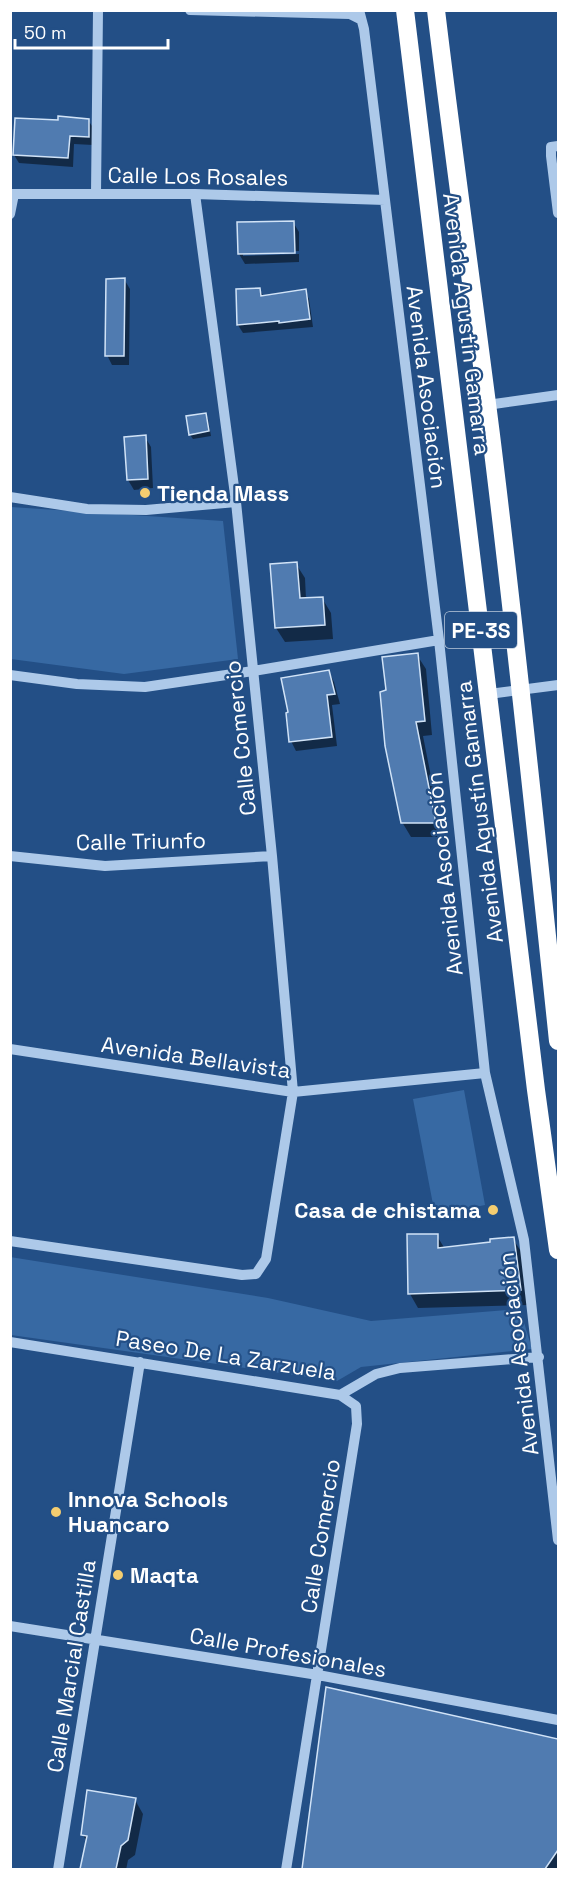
<svg xmlns="http://www.w3.org/2000/svg" width="569" height="1880" viewBox="0 0 569 1880" font-family="'Space Grotesk',sans-serif">
<rect width="100%" height="100%" fill="#234f86"/>
<!-- green -->
<path fill="#3769a3" d="M 11,507 L 223,521 L 238,659 L 124,674 L 11,659 Z
M 464,1090 L 485,1205 L 435,1215 L 413,1099 Z
M 10,1257 L 268,1298 L 371,1321 L 520,1309 L 532,1349 L 361,1367 L 337,1381 L 11,1335 Z"/>
<!-- shadow -->
<path fill="#0007" d="M 88,120 L 94,129 L 93,145 L 74,144 L 73,167 L 19,163 L 14,155 L 59,122 Z
M 293,222 L 299,232 L 299,251 L 243,253 L 243,256 L 299,254 L 299,262 L 245,264 L 239,254 Z
M 124,279 L 130,289 L 129,365 L 112,365 L 107,355 Z
M 259,289 L 264,297 L 305,291 L 309,299 L 313,327 L 243,333 L 238,325 L 237,291 Z
M 205,414 L 208,419 L 211,436 L 193,439 L 190,435 L 187,417 Z
M 145,437 L 151,447 L 153,488 L 134,490 L 128,480 Z
M 296,564 L 305,578 L 306,599 L 322,598 L 331,613 L 333,639 L 285,642 L 276,628 Z
M 417,655 L 426,669 L 432,735 L 423,736 L 443,837 L 411,837 L 402,822 L 387,691 Z
M 329,672 L 334,682 L 340,704 L 332,705 L 337,746 L 296,751 L 291,741 Z
M 437,1236 L 445,1249 L 513,1239 L 522,1253 L 529,1305 L 418,1308 L 410,1294 Z
M 327,1688 L 558,1741 L 558,1870 L 304,1870 Z
M 135,1800 L 143,1814 L 135,1855 L 128,1860 L 126,1870 L 81,1870 L 87,1842 L 83,1835 Z"/>
<!-- building -->
<path fill="#507bb0" stroke="#d1e3f7" stroke-width="1.5" d="M 58,116 L 89,119 L 89,137 L 70,136 L 68,158 L 13,155 L 15,118 L 58,120 Z
M 294,221 L 295,253 L 238,254 L 237,222 Z
M 125,278 L 124,356 L 105,356 L 106,279 Z
M 260,288 L 261,296 L 306,289 L 310,319 L 279,323 L 279,321 L 237,325 L 236,289 Z
M 206,413 L 209,431 L 189,435 L 186,416 Z
M 146,435 L 148,479 L 127,480 L 124,437 Z
M 297,562 L 300,598 L 323,597 L 325,625 L 275,628 L 270,564 Z
M 418,653 L 425,721 L 416,722 L 436,823 L 401,823 L 385,746 L 380,692 L 386,690 L 382,657 Z
M 329,670 L 335,694 L 327,695 L 332,737 L 289,742 L 286,713 L 288,712 L 281,678 Z
M 407,1234 L 438,1234 L 438,1248 L 490,1242 L 490,1239 L 514,1237 L 521,1290 L 408,1294 Z
M 326,1687 L 558,1739 L 558,1850 L 545,1869 L 302,1869 Z
M 87,1790 L 136,1798 L 128,1840 L 121,1846 L 116,1869 L 80,1869 L 87,1836 L 81,1835 Z"/>
<g fill="none" stroke-linecap="round" stroke-linejoin="round">
<!-- minor -->
<path stroke="#adc9e9" stroke-width="10" d="M 190,10 L 350,14 L 360,19
M 359,10 L 364,29 L 439,640 L 485,1073 L 524,1240 L 558,1540
M 558,146 L 551,147 L 551,156 L 558,213
M 96,193 L 98,10
M 10,194 L 195,194 L 385,200
M 10,214 L 14,194
M 487,405 L 558,395
M 10,497 L 87,509 L 146,510 L 236,502
M 10,675 L 77,684 L 145,687 L 253,671 L 439,640
M 489,694 L 558,685
M 10,856 L 105,866 L 272,856
M 10,1049 L 293,1092 L 485,1073
M 10,1241 L 242,1275 L 256,1274 L 266,1259 L 293,1092 L 272,856 L 236,502 L 195,194
M 10,1342 L 340,1395 L 376,1374 L 400,1368 L 539,1357
M 10,1626 L 318,1675 L 558,1720
M 58,1870 L 140,1362
M 286,1870 L 357,1424 L 356,1406 L 340,1395"/>
<!-- highway -->
<path stroke="#fff" stroke-width="18" d="M 405,10 L 536,1090 L 558,1250
M 436,10 C 453,152 473,293 491,435 C 516,637 537,839 558,1041"/>
</g>
<!-- markers -->
<g fill="#f4cd70" stroke="#234f86" stroke-width="2">
<circle cx="145" cy="493" r="6"/>
<circle cx="493" cy="1210" r="6"/>
<circle cx="56" cy="1512" r="6"/>
<circle cx="118" cy="1575" r="6"/>
</g>
<g text-anchor="middle" dominant-baseline="central" stroke-width="4.5" stroke-linejoin="round" paint-order="stroke">
<!-- shield labels -->
<rect fill="#234f86" stroke="#bdcadb" stroke-width="1.5" x="445" y="612" width="72" height="36" rx="4.5"/>
<g font-size="21" font-weight="bold" fill="#fff">
<text x="481" y="630">PE-3S</text>
</g>
<!-- street labels -->
<g font-size="22" fill="#fff" stroke="#234f86">
<text transform="translate(198 176) rotate(1)">Calle Los Rosales</text>
<text transform="translate(467 324) rotate(83)">Avenida Agustín Gamarra</text>
<text transform="translate(427 387) rotate(83)">Avenida Asociación</text>
<text transform="translate(240 738) rotate(-96)">Calle Comercio</text>
<text transform="translate(479 812) rotate(-97)">Avenida Agustín Gamarra</text>
<text transform="translate(141 841) rotate(-1)">Calle Triunfo</text>
<text transform="translate(444 874) rotate(-96)">Avenida Asociación</text>
<text transform="translate(196 1057) rotate(8)">Avenida Bellavista</text>
<text transform="translate(518 1354) rotate(-97)">Avenida Asociación</text>
<text transform="translate(226 1355) rotate(9)">Paseo De La Zarzuela</text>
<text transform="translate(320 1536) rotate(-81)">Calle Comercio</text>
<text transform="translate(288 1652) rotate(10)">Calle Profesionales</text>
<text transform="translate(71 1666) rotate(-81)">Calle Marcial Castilla</text>
</g>
<!-- poi labels -->
<g font-size="22" font-weight="bold" fill="#fff" stroke="#234f86" text-anchor="start">
<text x="157" y="493">Tienda Mass</text>
<text x="481" y="1210" text-anchor="end">Casa de chistama</text>
<text x="68" y="1499">Innova Schools<tspan x="68" dy="25">Huancaro</tspan></text>
<text x="130" y="1575">Maqta</text>
</g>
</g>
<!-- border -->
<rect width="569" height="1880" fill="none" stroke="#ffffff" stroke-width="24"/>
<!-- scale -->
<path d="M15 39v9h153v-9" fill="none" stroke="#ffffff" stroke-width="3"/>
<text x="24" y="39" font-size="18" fill="#ffffff" stroke="#234f86" stroke-width="4.5" paint-order="stroke">50 m</text>
</svg>
